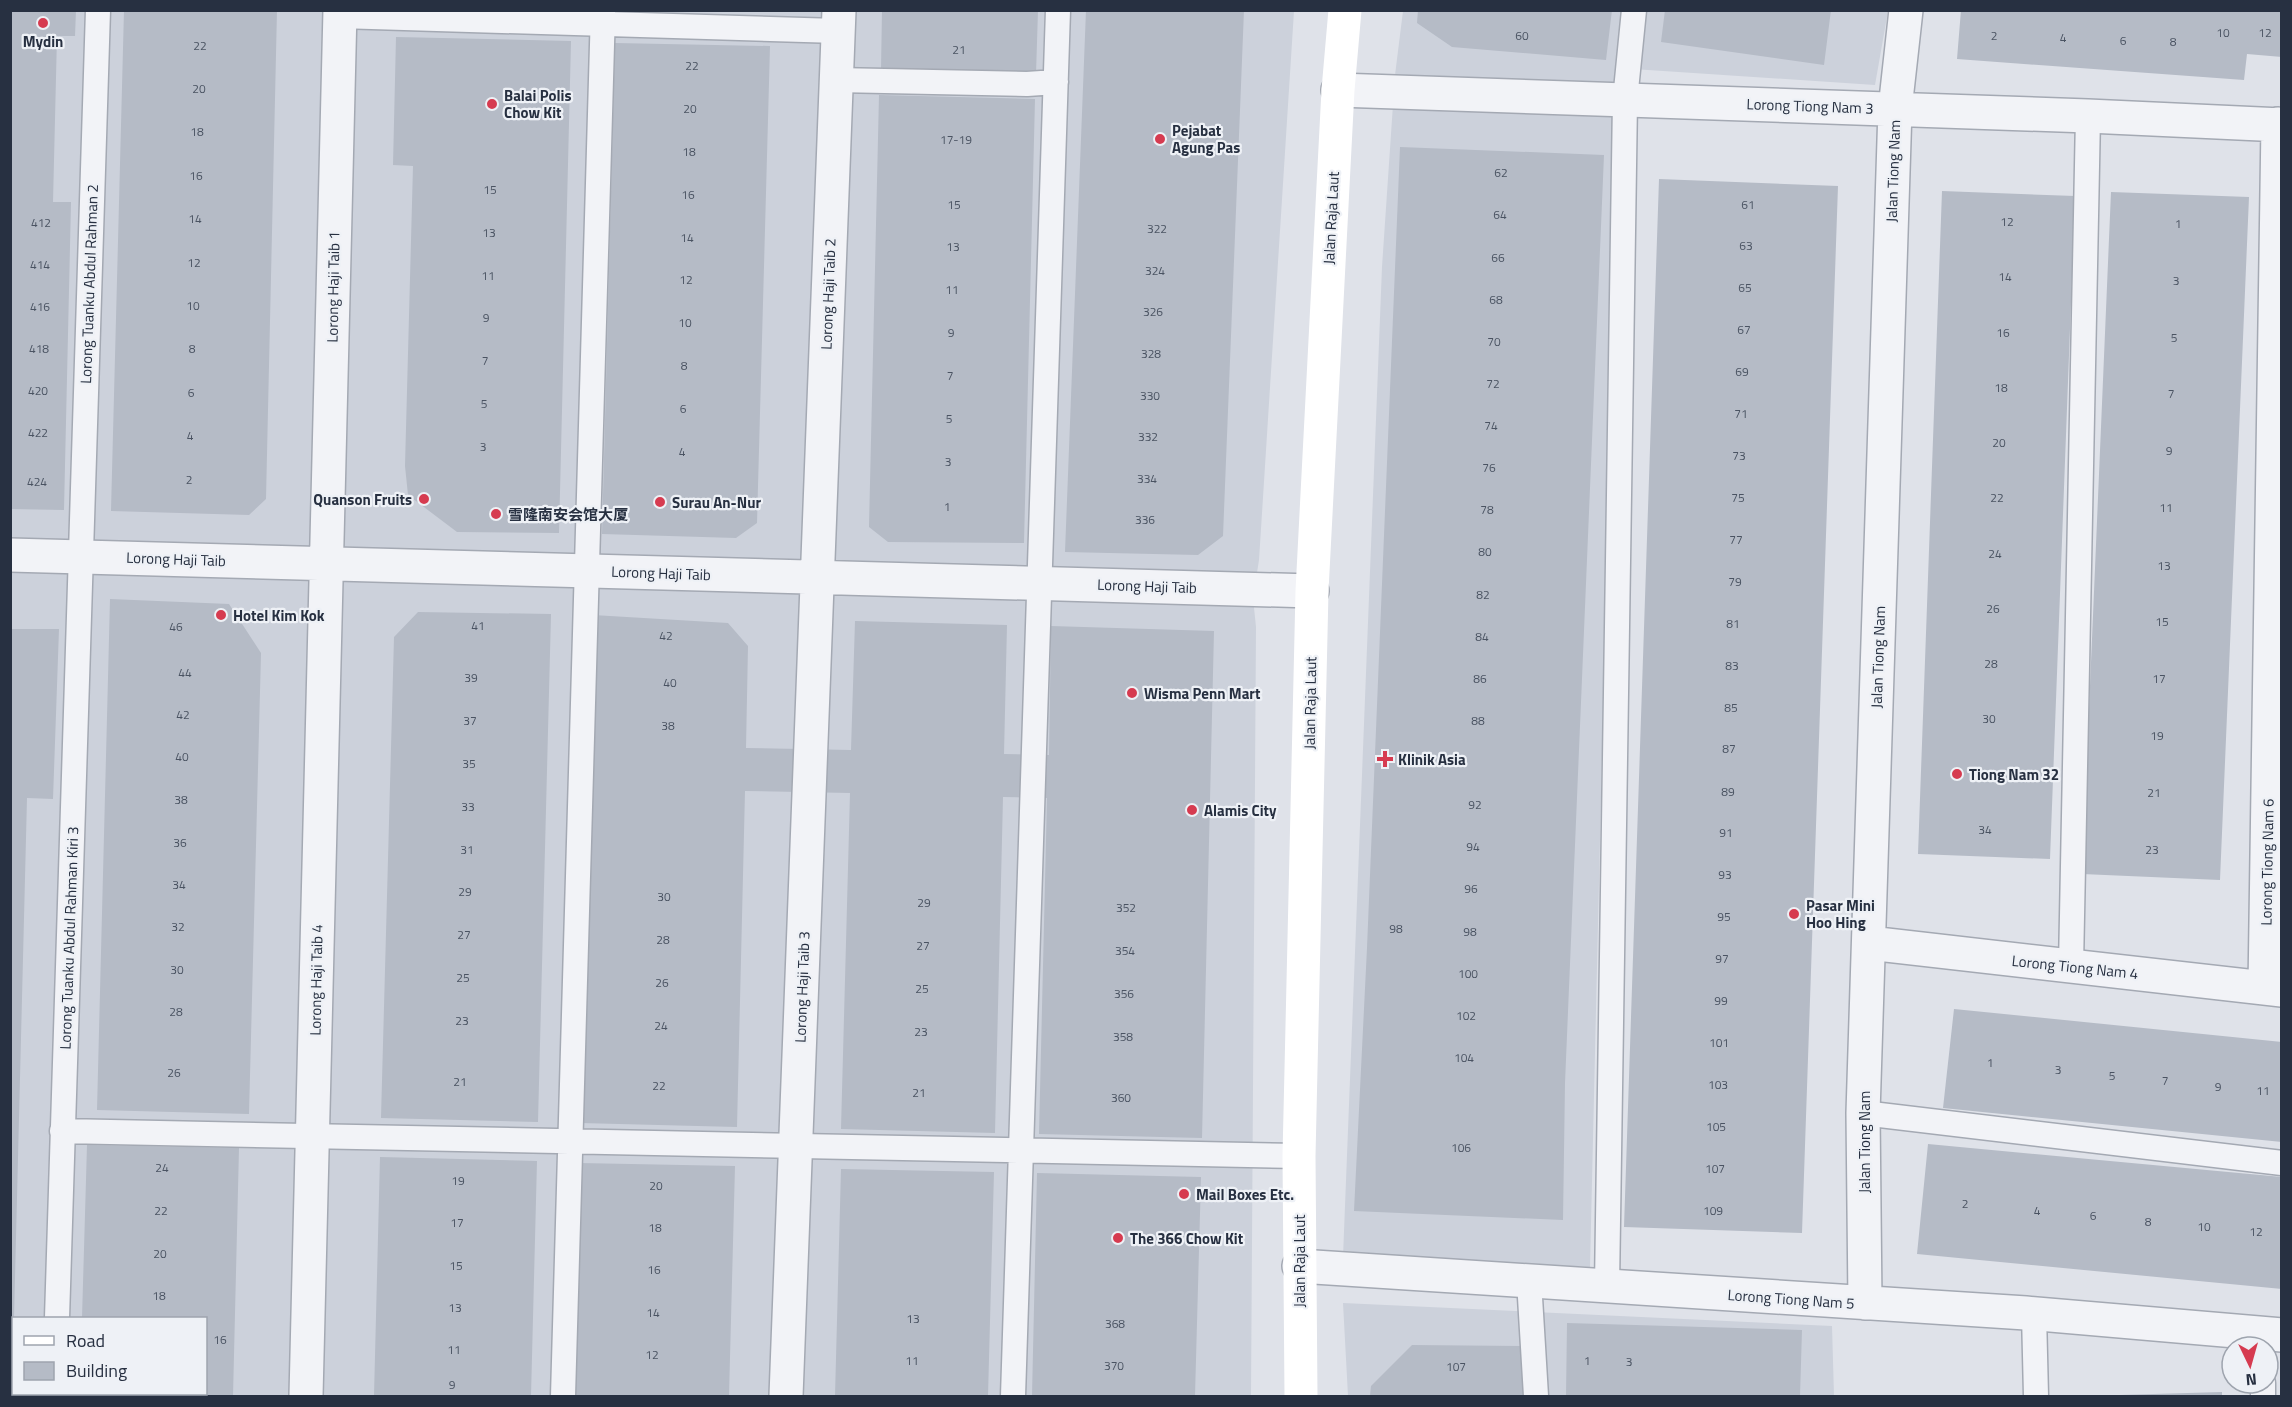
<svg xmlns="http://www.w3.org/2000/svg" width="2292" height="1407" viewBox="0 0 2292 1407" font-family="'Titillium Web','Noto Sans SC',sans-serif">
<rect width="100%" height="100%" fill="#dfe2e9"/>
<!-- built -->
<path fill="#ccd1db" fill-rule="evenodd" d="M 10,11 L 1294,11 L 1259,560 L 1253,598 L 1256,627 L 1251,1396 L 11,1396 ZM 14,1318 L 206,1318 L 206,1394 L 14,1394 Z
M 1403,11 L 1888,11 L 1875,85 L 1618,68 L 1590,1267 L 1343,1257 L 1382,267 L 1395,75 Z
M 1343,1303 L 1832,1326 L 1834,1396 L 1348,1396 Z"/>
<!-- building -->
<path fill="#b5bbc6" d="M 10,10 L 76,10 L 75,36 L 57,36 L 53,202 L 71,202 L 64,510 L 10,509 Z
M 124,10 L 277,10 L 266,499 L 249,515 L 111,511 Z
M 882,10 L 1038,10 L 1036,74 L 881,70 Z
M 1086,10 L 1244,10 L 1223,536 L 1198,555 L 1065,552 Z
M 1418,10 L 1612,10 L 1606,60 L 1452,47 L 1417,23 Z
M 1665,10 L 1831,10 L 1824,65 L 1661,42 Z
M 1961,10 L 2282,10 L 2282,57 L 2247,54 L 2244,80 L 1957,59 Z
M 396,37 L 571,41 L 559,533 L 457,532 L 408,495 L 405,466 L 413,166 L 393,165 Z
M 615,43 L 770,46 L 757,523 L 736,538 L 602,534 Z
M 879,95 L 1035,99 L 1024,543 L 888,542 L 869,527 Z
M 1400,147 L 1604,155 L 1565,1083 L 1563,1220 L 1354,1211 L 1367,948 Z
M 1659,179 L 1838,186 L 1802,1233 L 1624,1227 Z
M 1942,191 L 2075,196 L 2050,859 L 1918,854 Z
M 2111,192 L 2249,197 L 2220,880 L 2082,874 Z
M 110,599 L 229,604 L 261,653 L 249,1114 L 97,1110 Z
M 418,612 L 551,614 L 538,1122 L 381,1118 L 394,637 Z
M 593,615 L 728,623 L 748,646 L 746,748 L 851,750 L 855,621 L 1007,625 L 1004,754 L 1049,755 L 1051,626 L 1214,631 L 1202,1138 L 1039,1134 L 1047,798 L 1003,797 L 995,1133 L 841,1129 L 850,793 L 745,791 L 737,1127 L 580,1123 Z
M 10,629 L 59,629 L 53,799 L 27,798 L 14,1318 L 14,1396 L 10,1396 Z
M 1954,1009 L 2282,1042 L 2282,1142 L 1943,1108 Z
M 1928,1144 L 2282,1177 L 2282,1289 L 1917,1254 Z
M 87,1145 L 239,1148 L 233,1396 L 80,1396 L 80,1394 L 206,1394 L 206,1318 L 82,1318 Z
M 380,1157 L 537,1161 L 531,1396 L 374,1396 Z
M 579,1163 L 735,1166 L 729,1396 L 573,1396 Z
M 841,1169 L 994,1172 L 988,1396 L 835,1396 Z
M 1037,1173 L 1201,1177 L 1195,1396 L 1032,1396 Z
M 1567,1323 L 1802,1330 L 1800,1396 L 1566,1396 Z
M 1412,1345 L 1521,1346 L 1523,1396 L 1370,1396 L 1371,1386 Z
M 2222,1392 L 2222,1396 L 2119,1396 L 2119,1395 Z"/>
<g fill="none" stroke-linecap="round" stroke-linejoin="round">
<!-- service casing -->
<g stroke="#a4a9b3" stroke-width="27">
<path id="service" d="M 339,16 L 838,31
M 836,80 L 1027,84 L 1056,82
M 2071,966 L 2088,116
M 1863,1113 L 2282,1163
M 62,1131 L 1299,1156
M 1529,1281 L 1536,1396
M 1607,1286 L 1625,100 L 1634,10
M 2034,1314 L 2036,1396
M 57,1318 L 98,10
M 2263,1383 L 2263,1396
M 54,1396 L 54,1394
M 563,1396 L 603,10
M 1013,1396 L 1058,10"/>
</g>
<!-- minor casing -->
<g stroke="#a4a9b3" stroke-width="36">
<path id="minor" d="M 1338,90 L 2088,116 L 2282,125
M 10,555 L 1312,591
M 1869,943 L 2282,990
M 2265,988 L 2278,124
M 1299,1266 L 2026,1313 L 2282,1335
M 1865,1303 L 1863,1113 L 1895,109 L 1906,10
M 306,1396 L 340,10
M 786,1396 L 839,10"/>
</g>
<!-- service -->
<use href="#service" stroke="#f2f3f7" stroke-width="24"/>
<!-- minor -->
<use href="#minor" stroke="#f2f3f7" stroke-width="33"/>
<!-- secondary -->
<path stroke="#fff" stroke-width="33" d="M 1301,1396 L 1299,1156 L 1312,591 L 1338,90 L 1345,10"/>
</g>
<!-- markers -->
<g fill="#d63b50" stroke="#eef1f6" stroke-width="2">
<circle cx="43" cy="23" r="6"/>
<circle cx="492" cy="104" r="6"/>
<circle cx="1160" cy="139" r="6"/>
<circle cx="424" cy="499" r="6"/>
<circle cx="660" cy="502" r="6"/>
<circle cx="496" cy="514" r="6"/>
<circle cx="221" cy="615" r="6"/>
<circle cx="1132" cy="693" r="6"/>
<path d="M1382 750h6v6h6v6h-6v6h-6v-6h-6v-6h6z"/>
<circle cx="1957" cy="774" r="6"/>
<circle cx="1192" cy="810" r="6"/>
<circle cx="1794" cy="914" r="6"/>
<circle cx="1184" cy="1194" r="6"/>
<circle cx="1118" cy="1238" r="6"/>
</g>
<g text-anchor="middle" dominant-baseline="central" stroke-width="4.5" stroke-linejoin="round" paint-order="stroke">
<!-- number labels -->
<g font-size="12" fill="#4a5362">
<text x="2223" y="32">10</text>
<text x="2265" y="32">12</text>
<text x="1522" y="35">60</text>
<text x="1994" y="35">2</text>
<text x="2063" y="37">4</text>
<text x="2123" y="40">6</text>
<text x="2173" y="41">8</text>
<text x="200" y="45">22</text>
<text x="959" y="49">21</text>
<text x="692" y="65">22</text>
<text x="199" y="88">20</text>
<text x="690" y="108">20</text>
<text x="197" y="131">18</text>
<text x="956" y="139">17-19</text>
<text x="689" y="151">18</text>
<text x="1501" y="172">62</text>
<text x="196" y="175">16</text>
<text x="490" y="189">15</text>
<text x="688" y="194">16</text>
<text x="954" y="204">15</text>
<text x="1748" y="204">61</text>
<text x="1500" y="214">64</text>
<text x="195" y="218">14</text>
<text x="2007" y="221">12</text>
<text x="41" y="222">412</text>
<text x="2178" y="223">1</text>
<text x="1157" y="228">322</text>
<text x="489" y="232">13</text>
<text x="687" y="237">14</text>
<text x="1746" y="245">63</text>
<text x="953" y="246">13</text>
<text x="1498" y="257">66</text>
<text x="194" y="262">12</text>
<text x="40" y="264">414</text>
<text x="1155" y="270">324</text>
<text x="488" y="275">11</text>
<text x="2005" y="276">14</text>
<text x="686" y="279">12</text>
<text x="2176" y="280">3</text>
<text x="1745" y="287">65</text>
<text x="952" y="289">11</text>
<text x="1496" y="299">68</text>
<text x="193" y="305">10</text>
<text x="40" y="306">416</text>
<text x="1153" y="311">326</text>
<text x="486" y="317">9</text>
<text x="685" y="322">10</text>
<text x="1744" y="329">67</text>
<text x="951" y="332">9</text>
<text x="2003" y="332">16</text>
<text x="2174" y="337">5</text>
<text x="1494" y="341">70</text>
<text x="39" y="348">418</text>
<text x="192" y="348">8</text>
<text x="1151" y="353">328</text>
<text x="485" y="360">7</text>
<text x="684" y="365">8</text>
<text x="1742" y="371">69</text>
<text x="950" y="375">7</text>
<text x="1493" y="383">72</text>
<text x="2001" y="387">18</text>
<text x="38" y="390">420</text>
<text x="191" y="392">6</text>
<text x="2171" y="393">7</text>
<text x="1150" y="395">330</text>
<text x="484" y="403">5</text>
<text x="683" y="408">6</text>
<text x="1741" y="413">71</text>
<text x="949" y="418">5</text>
<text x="1491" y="425">74</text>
<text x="38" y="432">422</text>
<text x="190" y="435">4</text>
<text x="1148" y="436">332</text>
<text x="1999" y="442">20</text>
<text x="483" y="446">3</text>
<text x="2169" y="450">9</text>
<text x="682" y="451">4</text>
<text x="1739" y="455">73</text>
<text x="948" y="461">3</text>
<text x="1489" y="467">76</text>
<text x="1147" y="478">334</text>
<text x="189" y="479">2</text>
<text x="37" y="481">424</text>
<text x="1738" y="497">75</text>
<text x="1997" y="497">22</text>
<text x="947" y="506">1</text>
<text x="2166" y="507">11</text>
<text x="1487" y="509">78</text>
<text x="1145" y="519">336</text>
<text x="1736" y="539">77</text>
<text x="1485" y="551">80</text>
<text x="1995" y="553">24</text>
<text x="2164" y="565">13</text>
<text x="1735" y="581">79</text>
<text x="1483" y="594">82</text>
<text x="1993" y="608">26</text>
<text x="2162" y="621">15</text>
<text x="1733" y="623">81</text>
<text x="478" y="625">41</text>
<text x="176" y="626">46</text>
<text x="666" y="635">42</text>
<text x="1482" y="636">84</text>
<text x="1991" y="663">28</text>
<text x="1732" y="665">83</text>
<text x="185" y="672">44</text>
<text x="471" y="677">39</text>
<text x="1480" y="678">86</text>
<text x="2159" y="678">17</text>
<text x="670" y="682">40</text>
<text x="1731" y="707">85</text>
<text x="183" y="714">42</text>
<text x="1989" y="718">30</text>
<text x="470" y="720">37</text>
<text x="1478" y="720">88</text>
<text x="668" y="725">38</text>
<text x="2157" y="735">19</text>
<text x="1729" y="748">87</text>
<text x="182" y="756">40</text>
<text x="469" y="763">35</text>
<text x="1728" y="791">89</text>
<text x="2154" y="792">21</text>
<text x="181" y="799">38</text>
<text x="1475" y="804">92</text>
<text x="468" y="806">33</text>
<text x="1985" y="829">34</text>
<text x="1726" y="832">91</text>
<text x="180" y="842">36</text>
<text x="1473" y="846">94</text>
<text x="467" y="849">31</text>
<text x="2152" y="849">23</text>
<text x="1725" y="874">93</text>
<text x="179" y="884">34</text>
<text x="1471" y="888">96</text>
<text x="465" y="891">29</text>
<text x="664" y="896">30</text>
<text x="924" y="902">29</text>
<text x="1126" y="907">352</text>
<text x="1724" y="916">95</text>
<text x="178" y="926">32</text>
<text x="1396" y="928">98</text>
<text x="1470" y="931">98</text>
<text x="464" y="934">27</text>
<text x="663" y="939">28</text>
<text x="923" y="945">27</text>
<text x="1125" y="950">354</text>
<text x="1722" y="958">97</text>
<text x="177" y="969">30</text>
<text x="1468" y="973">100</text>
<text x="463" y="977">25</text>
<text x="662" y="982">26</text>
<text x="922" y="988">25</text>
<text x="1124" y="993">356</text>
<text x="1721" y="1000">99</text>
<text x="176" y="1011">28</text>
<text x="1466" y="1015">102</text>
<text x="462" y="1020">23</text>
<text x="661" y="1025">24</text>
<text x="921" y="1031">23</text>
<text x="1123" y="1036">358</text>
<text x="1719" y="1042">101</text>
<text x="1464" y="1057">104</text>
<text x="1990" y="1062">1</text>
<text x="2058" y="1069">3</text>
<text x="174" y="1072">26</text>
<text x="2112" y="1075">5</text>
<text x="2165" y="1080">7</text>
<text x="460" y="1081">21</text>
<text x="1718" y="1084">103</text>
<text x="659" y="1085">22</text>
<text x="2218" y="1086">9</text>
<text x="2263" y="1090">11</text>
<text x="919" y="1092">21</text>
<text x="1121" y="1097">360</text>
<text x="1716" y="1126">105</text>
<text x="1461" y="1147">106</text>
<text x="162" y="1167">24</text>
<text x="1715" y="1168">107</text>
<text x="458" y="1180">19</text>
<text x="656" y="1185">20</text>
<text x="1965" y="1203">2</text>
<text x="161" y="1210">22</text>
<text x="1713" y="1210">109</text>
<text x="2037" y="1210">4</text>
<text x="2093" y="1215">6</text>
<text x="2148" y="1221">8</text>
<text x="457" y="1222">17</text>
<text x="2204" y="1226">10</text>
<text x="655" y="1227">18</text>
<text x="2256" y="1231">12</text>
<text x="160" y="1253">20</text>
<text x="456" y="1265">15</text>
<text x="654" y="1269">16</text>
<text x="159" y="1295">18</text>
<text x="455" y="1307">13</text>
<text x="653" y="1312">14</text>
<text x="913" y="1318">13</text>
<text x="1115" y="1323">368</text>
<text x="220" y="1339">16</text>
<text x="454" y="1349">11</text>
<text x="652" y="1354">12</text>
<text x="912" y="1360">11</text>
<text x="1587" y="1360">1</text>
<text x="1629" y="1361">3</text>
<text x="1114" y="1365">370</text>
<text x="1456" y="1366">107</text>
<text x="452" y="1384">9</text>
</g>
<!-- poi labels -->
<g font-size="15" font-weight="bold" fill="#273041" stroke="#eef1f6" text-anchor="start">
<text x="43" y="41" text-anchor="middle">Mydin</text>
<text x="504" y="95">Balai Polis<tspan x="504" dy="17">Chow Kit</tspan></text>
<text x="1172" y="130">Pejabat<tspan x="1172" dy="17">Agung Pas</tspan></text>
<text x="412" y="499" text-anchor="end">Quanson Fruits</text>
<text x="672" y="502">Surau An-Nur</text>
<text x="508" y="514">雪隆南安会馆大厦</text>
<text x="233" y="615">Hotel Kim Kok</text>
<text x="1144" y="693">Wisma Penn Mart</text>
<text x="1398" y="759">Klinik Asia</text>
<text x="1969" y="774">Tiong Nam 32</text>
<text x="1204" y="810">Alamis City</text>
<text x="1806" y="905">Pasar Mini<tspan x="1806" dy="17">Hoo Hing</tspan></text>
<text x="1196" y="1194">Mail Boxes Etc.</text>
<text x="1130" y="1238">The 366 Chow Kit</text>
</g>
<!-- street labels -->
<g font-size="15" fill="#273041" stroke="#eef1f6">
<text transform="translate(1810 106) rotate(2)">Lorong Tiong Nam 3</text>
<text transform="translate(1893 171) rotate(-88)">Jalan Tiong Nam</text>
<text transform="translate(1331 218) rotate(-87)">Jalan Raja Laut</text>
<text transform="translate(89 284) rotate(-88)">Lorong Tuanku Abdul Rahman 2</text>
<text transform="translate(333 287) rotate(-89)">Lorong Haji Taib 1</text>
<text transform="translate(828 294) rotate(-88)">Lorong Haji Taib 2</text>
<text transform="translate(176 559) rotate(2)">Lorong Haji Taib</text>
<text transform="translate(661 573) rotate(2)">Lorong Haji Taib</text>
<text transform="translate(1147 586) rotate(2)">Lorong Haji Taib</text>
<text transform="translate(1878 657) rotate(-88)">Jalan Tiong Nam</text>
<text transform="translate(1310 703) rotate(-89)">Jalan Raja Laut</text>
<text transform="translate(2267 862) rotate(-89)">Lorong Tiong Nam 6</text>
<text transform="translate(69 938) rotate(-88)">Lorong Tuanku Abdul Rahman Kiri 3</text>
<text transform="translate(2075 967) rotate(6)">Lorong Tiong Nam 4</text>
<text transform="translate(316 980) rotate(-89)">Lorong Haji Taib 4</text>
<text transform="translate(802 987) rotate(-88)">Lorong Haji Taib 3</text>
<text transform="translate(1864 1142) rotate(-90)">Jalan Tiong Nam</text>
<text transform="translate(1299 1261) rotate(-90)">Jalan Raja Laut</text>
<text transform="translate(1791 1299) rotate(4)">Lorong Tiong Nam 5</text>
</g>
</g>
<!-- border -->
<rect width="2292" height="1407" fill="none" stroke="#273041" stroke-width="24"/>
<!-- legend -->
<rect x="12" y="1317" width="195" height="78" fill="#eef1f6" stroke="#9ea4ae" stroke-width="1.5"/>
<rect x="24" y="1336" width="30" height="9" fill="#ffffff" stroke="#9ea4ae" stroke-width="1.5"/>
<text x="66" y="1347" font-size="18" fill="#273041">Road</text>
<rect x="24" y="1362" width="30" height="18" fill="#b5bbc6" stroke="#9ea4ae" stroke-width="1.5"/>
<text x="66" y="1377" font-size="18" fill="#273041">Building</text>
<!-- north arrow -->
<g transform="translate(2250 1365) rotate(175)"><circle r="28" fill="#eef1f6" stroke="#9ea4ae" stroke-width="1.5"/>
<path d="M0-4.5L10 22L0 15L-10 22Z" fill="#d63b50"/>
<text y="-9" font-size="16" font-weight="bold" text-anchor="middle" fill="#273041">N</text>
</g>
</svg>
